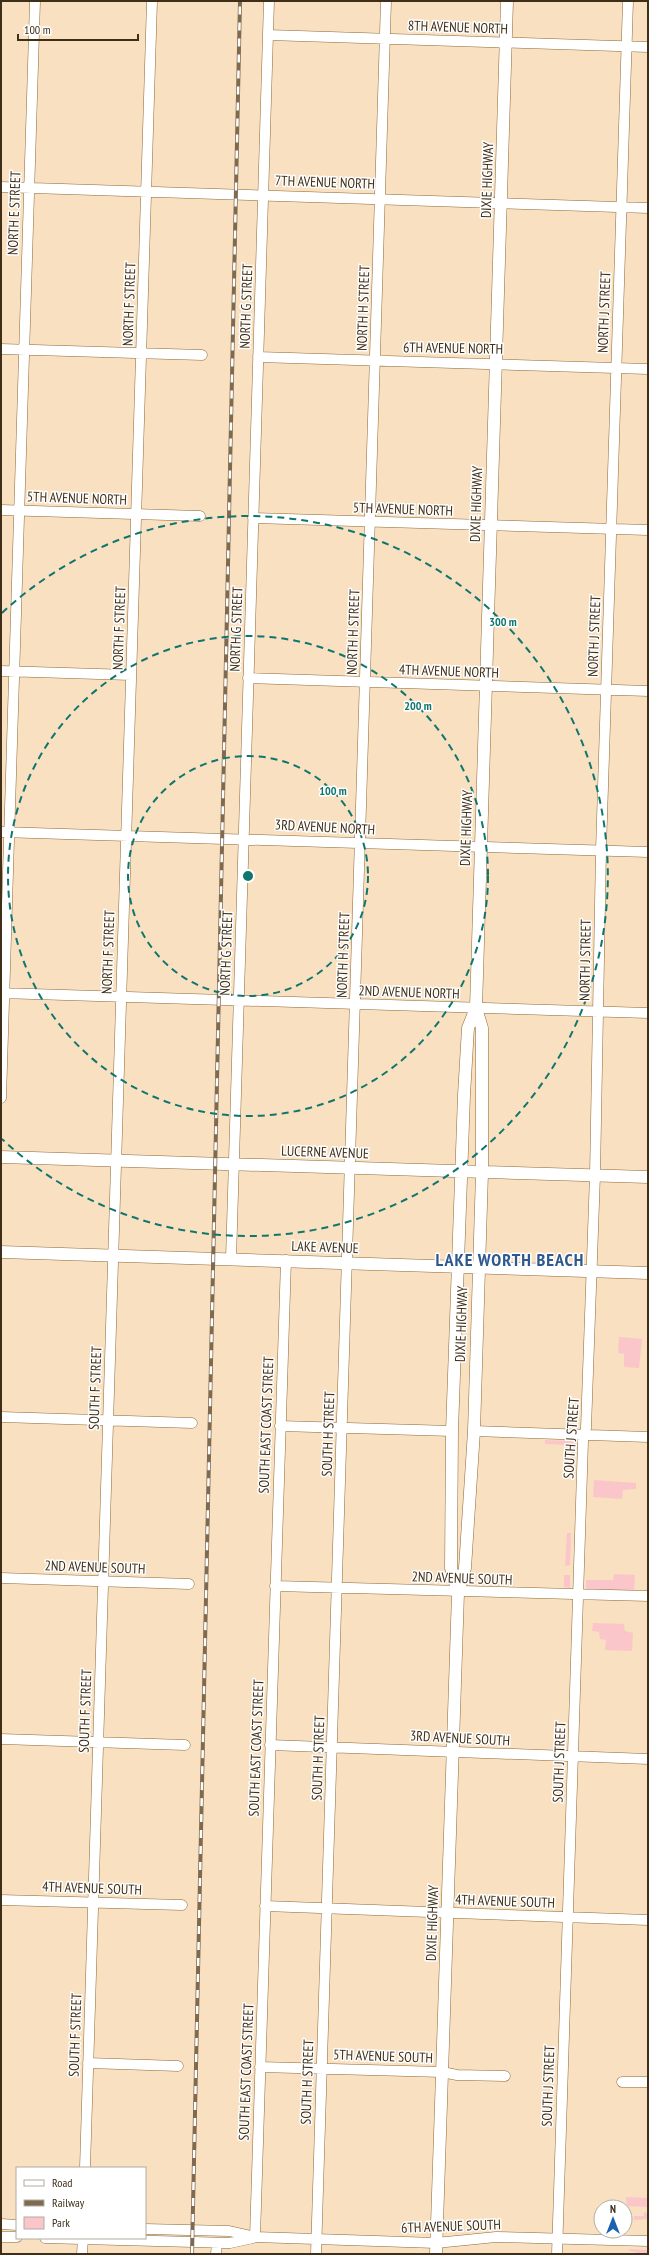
<svg xmlns="http://www.w3.org/2000/svg" width="649" height="2255" viewBox="0 0 649 2255" font-family="'PT Sans Narrow',sans-serif">
<rect width="100%" height="100%" fill="#f9e0c0"/>
<!-- green -->
<path fill="#fac6c9" d="M 619,1337 L 642,1339 L 639,1368 L 624,1367 L 624,1354 L 618,1353 Z
M 545,1440 L 576,1441 L 573,1464 L 571,1464 L 571,1445 L 545,1444 Z
M 594,1480 L 636,1483 L 636,1489 L 623,1490 L 622,1499 L 593,1497 Z
M 567,1533 L 571,1533 L 570,1565 L 565,1566 Z
M 614,1574 L 635,1575 L 634,1591 L 586,1589 L 586,1580 L 613,1580 Z
M 564,1575 L 570,1575 L 570,1588 L 564,1587 Z
M 593,1623 L 624,1624 L 625,1631 L 633,1633 L 632,1651 L 605,1650 L 606,1640 L 600,1639 L 599,1632 L 592,1631 Z
M 626,2197 L 648,2198 L 648,2207 L 627,2206 Z
M 644,2212 L 646,2212 L 648,2219 L 634,2220 L 634,2216 L 644,2216 Z
M 629,2249 L 648,2250 L 648,2253 L 636,2254 L 636,2252 L 629,2251 Z"/>
<g fill="none" stroke-linecap="round" stroke-linejoin="round">
<!-- minor casing -->
<g stroke="#8d6934" stroke-width="11">
<path id="minor" d="M 268,35 L 648,47
M 1,187 L 648,208
M 1,349 L 202,355
M 258,357 L 648,369
M 1,510 L 200,516
M 253,518 L 648,530
M 1,671 L 131,675
M 248,678 L 648,691
M 1,832 L 648,852
M 1,993 L 648,1013
M 1,1098 L 35,1
M 231,1259 L 269,1
M 1,1417 L 192,1423
M 280,1426 L 452,1431
M 474,1431 L 648,1437
M 1,1578 L 189,1584
M 275,1586 L 648,1596
M 1,1739 L 185,1745
M 270,1745 L 648,1759
M 1,1900 L 182,1905
M 265,1906 L 648,1920
M 88,2063 L 178,2066
M 260,2067 L 442,2072 L 457,2075 L 505,2076
M 622,2082 L 648,2082
M 85,2168 L 152,1
M 1,2224 L 17,2225
M 145,2229 L 229,2231 L 255,2237 L 436,2243 L 496,2237 L 648,2241
M 1,2237 L 17,2237
M 255,2237 L 286,1260
M 45,2238 L 230,2243 L 253,2238
M 82,2254 L 83,2238
M 216,2254 L 217,2243
M 316,2254 L 386,1
M 557,2254 L 583,1441 L 586,1428 L 595,1175 L 601,850 L 628,1"/>
</g>
<!-- major casing -->
<g stroke="#8d6934" stroke-width="13">
<path id="major" d="M 1,1157 L 648,1177
M 1,1252 L 648,1273
M 458,1593 L 451,1568 L 452,1431 L 464,1095 L 468,1028 L 476,1008 L 507,1
M 436,2254 L 458,1593 L 465,1568 L 474,1431 L 482,1173 L 482,1028 L 476,1008"/>
</g>
<!-- minor -->
<use href="#minor" stroke="#fff" stroke-width="10"/>
<!-- major -->
<use href="#major" stroke="#fff" stroke-width="12"/>
<!-- rail casing -->
<g stroke="#7d6a51" stroke-width="4">
<path id="rail" d="M 192,2254 L 240,1"/>
</g>
<!-- rail -->
<use href="#rail" stroke="#fff" stroke-width="2.5" stroke-dasharray="8" stroke-linecap="butt"/>
</g>
<!-- distance rings -->
<g fill="none" stroke="#0f766e" stroke-width="2" stroke-dasharray="7 5">
<circle cx="248" cy="876" r="120"/>
<circle cx="248" cy="876" r="240"/>
<path d="M2 613A360 360 0 1 1 2 1139"/>
</g>
<g text-anchor="middle" dominant-baseline="central" stroke-width="3" stroke-linejoin="round" paint-order="stroke">
<!-- street labels -->
<g font-size="14" fill="#3f2f19" stroke="#fff">
<text transform="translate(458 27) rotate(2)">8TH AVENUE NORTH</text>
<text transform="translate(487 180) rotate(-88)">DIXIE HIGHWAY</text>
<text transform="translate(325 182) rotate(2)">7TH AVENUE NORTH</text>
<text transform="translate(14 213) rotate(-88)">NORTH E STREET</text>
<text transform="translate(129 304) rotate(-88)">NORTH F STREET</text>
<text transform="translate(246 306) rotate(-88)">NORTH G STREET</text>
<text transform="translate(363 308) rotate(-88)">NORTH H STREET</text>
<text transform="translate(604 312) rotate(-88)">NORTH J STREET</text>
<text transform="translate(453 348) rotate(1)">6TH AVENUE NORTH</text>
<text transform="translate(77 498) rotate(2)">5TH AVENUE NORTH</text>
<text transform="translate(476 504) rotate(-88)">DIXIE HIGHWAY</text>
<text transform="translate(403 509) rotate(2)">5TH AVENUE NORTH</text>
<text transform="translate(119 628) rotate(-88)">NORTH F STREET</text>
<text transform="translate(236 629) rotate(-88)">NORTH G STREET</text>
<text transform="translate(353 632) rotate(-88)">NORTH H STREET</text>
<text transform="translate(594 636) rotate(-88)">NORTH J STREET</text>
<text transform="translate(449 671) rotate(2)">4TH AVENUE NORTH</text>
<text transform="translate(325 827) rotate(3)">3RD AVENUE NORTH</text>
<text transform="translate(466 828) rotate(-88)">DIXIE HIGHWAY</text>
<text transform="translate(108 952) rotate(-88)">NORTH F STREET</text>
<text transform="translate(226 953) rotate(-88)">NORTH G STREET</text>
<text transform="translate(343 955) rotate(-88)">NORTH H STREET</text>
<text transform="translate(585 960) rotate(-89)">NORTH J STREET</text>
<text transform="translate(409 992) rotate(2)">2ND AVENUE NORTH</text>
<text transform="translate(325 1152) rotate(2)">LUCERNE AVENUE</text>
<text transform="translate(325 1247) rotate(2)">LAKE AVENUE</text>
<text transform="translate(461 1324) rotate(-88)">DIXIE HIGHWAY</text>
<text transform="translate(95 1388) rotate(-88)">SOUTH F STREET</text>
<text transform="translate(266 1425) rotate(-88)">SOUTH EAST COAST STREET</text>
<text transform="translate(328 1434) rotate(-88)">SOUTH H STREET</text>
<text transform="translate(571 1438) rotate(-86)">SOUTH J STREET</text>
<text transform="translate(95 1567) rotate(2)">2ND AVENUE SOUTH</text>
<text transform="translate(462 1578) rotate(2)">2ND AVENUE SOUTH</text>
<text transform="translate(85 1711) rotate(-88)">SOUTH F STREET</text>
<text transform="translate(460 1738) rotate(3)">3RD AVENUE SOUTH</text>
<text transform="translate(256 1748) rotate(-88)">SOUTH EAST COAST STREET</text>
<text transform="translate(318 1758) rotate(-88)">SOUTH H STREET</text>
<text transform="translate(559 1762) rotate(-88)">SOUTH J STREET</text>
<text transform="translate(92 1888) rotate(2)">4TH AVENUE SOUTH</text>
<text transform="translate(505 1901) rotate(2)">4TH AVENUE SOUTH</text>
<text transform="translate(432 1923) rotate(-88)">DIXIE HIGHWAY</text>
<text transform="translate(75 2035) rotate(-88)">SOUTH F STREET</text>
<text transform="translate(383 2056) rotate(2)">5TH AVENUE SOUTH</text>
<text transform="translate(246 2072) rotate(-88)">SOUTH EAST COAST STREET</text>
<text transform="translate(307 2082) rotate(-88)">SOUTH H STREET</text>
<text transform="translate(548 2086) rotate(-88)">SOUTH J STREET</text>
<text transform="translate(451 2226) rotate(-2)">6TH AVENUE SOUTH</text>
</g>
<!-- district labels -->
<g font-size="18" font-weight="bold" letter-spacing="1" fill="#2d598e" stroke="#fff">
<text x="510" y="1259">LAKE WORTH BEACH</text>
</g>
</g>
<circle cx="248" cy="876" r="6" fill="#0f766e" stroke="#fff" stroke-width="2"/>
<g font-size="12" text-anchor="middle" font-weight="bold" fill="#0f766e" stroke="#fff" stroke-width="3" stroke-linejoin="round" paint-order="stroke">
<text x="503" y="626">300 m</text>
<text x="418" y="710">200 m</text>
<text x="333" y="795">100 m</text>
</g>
<!-- border -->
<rect width="649" height="2255" fill="none" stroke="#3f2f19" stroke-width="4"/>
<!-- legend -->
<rect x="16" y="2167" width="130" height="72" fill="#ffffff" stroke="#b2aca3"/>
<rect x="24" y="2180" width="20" height="6" fill="#ffffff" stroke="#b2aca3"/>
<text x="52" y="2187" font-size="12" fill="#3f2f19">Road</text>
<rect x="24" y="2200" width="20" height="6" fill="#7d6a51" stroke="#b2aca3"/>
<text x="52" y="2207" font-size="12" fill="#3f2f19">Railway</text>
<rect x="24" y="2217" width="20" height="12" fill="#fac6c9" stroke="#b2aca3"/>
<text x="52" y="2227" font-size="12" fill="#3f2f19">Park</text>
<!-- north arrow -->
<g transform="translate(613 2219)"><circle r="19" fill="#ffffff" stroke="#b2aca3"/>
<path d="M0-3L7 15L0 10L-7 15Z" fill="#1a62b1"/>
<text y="-6" font-size="11" font-weight="bold" text-anchor="middle" fill="#3f2f19">N</text>
</g>
<!-- scale -->
<path d="M18 34v6h120v-6" fill="none" stroke="#3f2f19" stroke-width="2"/>
<text x="24" y="34" font-size="12" fill="#3f2f19" stroke="#ffffff" stroke-width="3" paint-order="stroke">100 m</text>
</svg>
